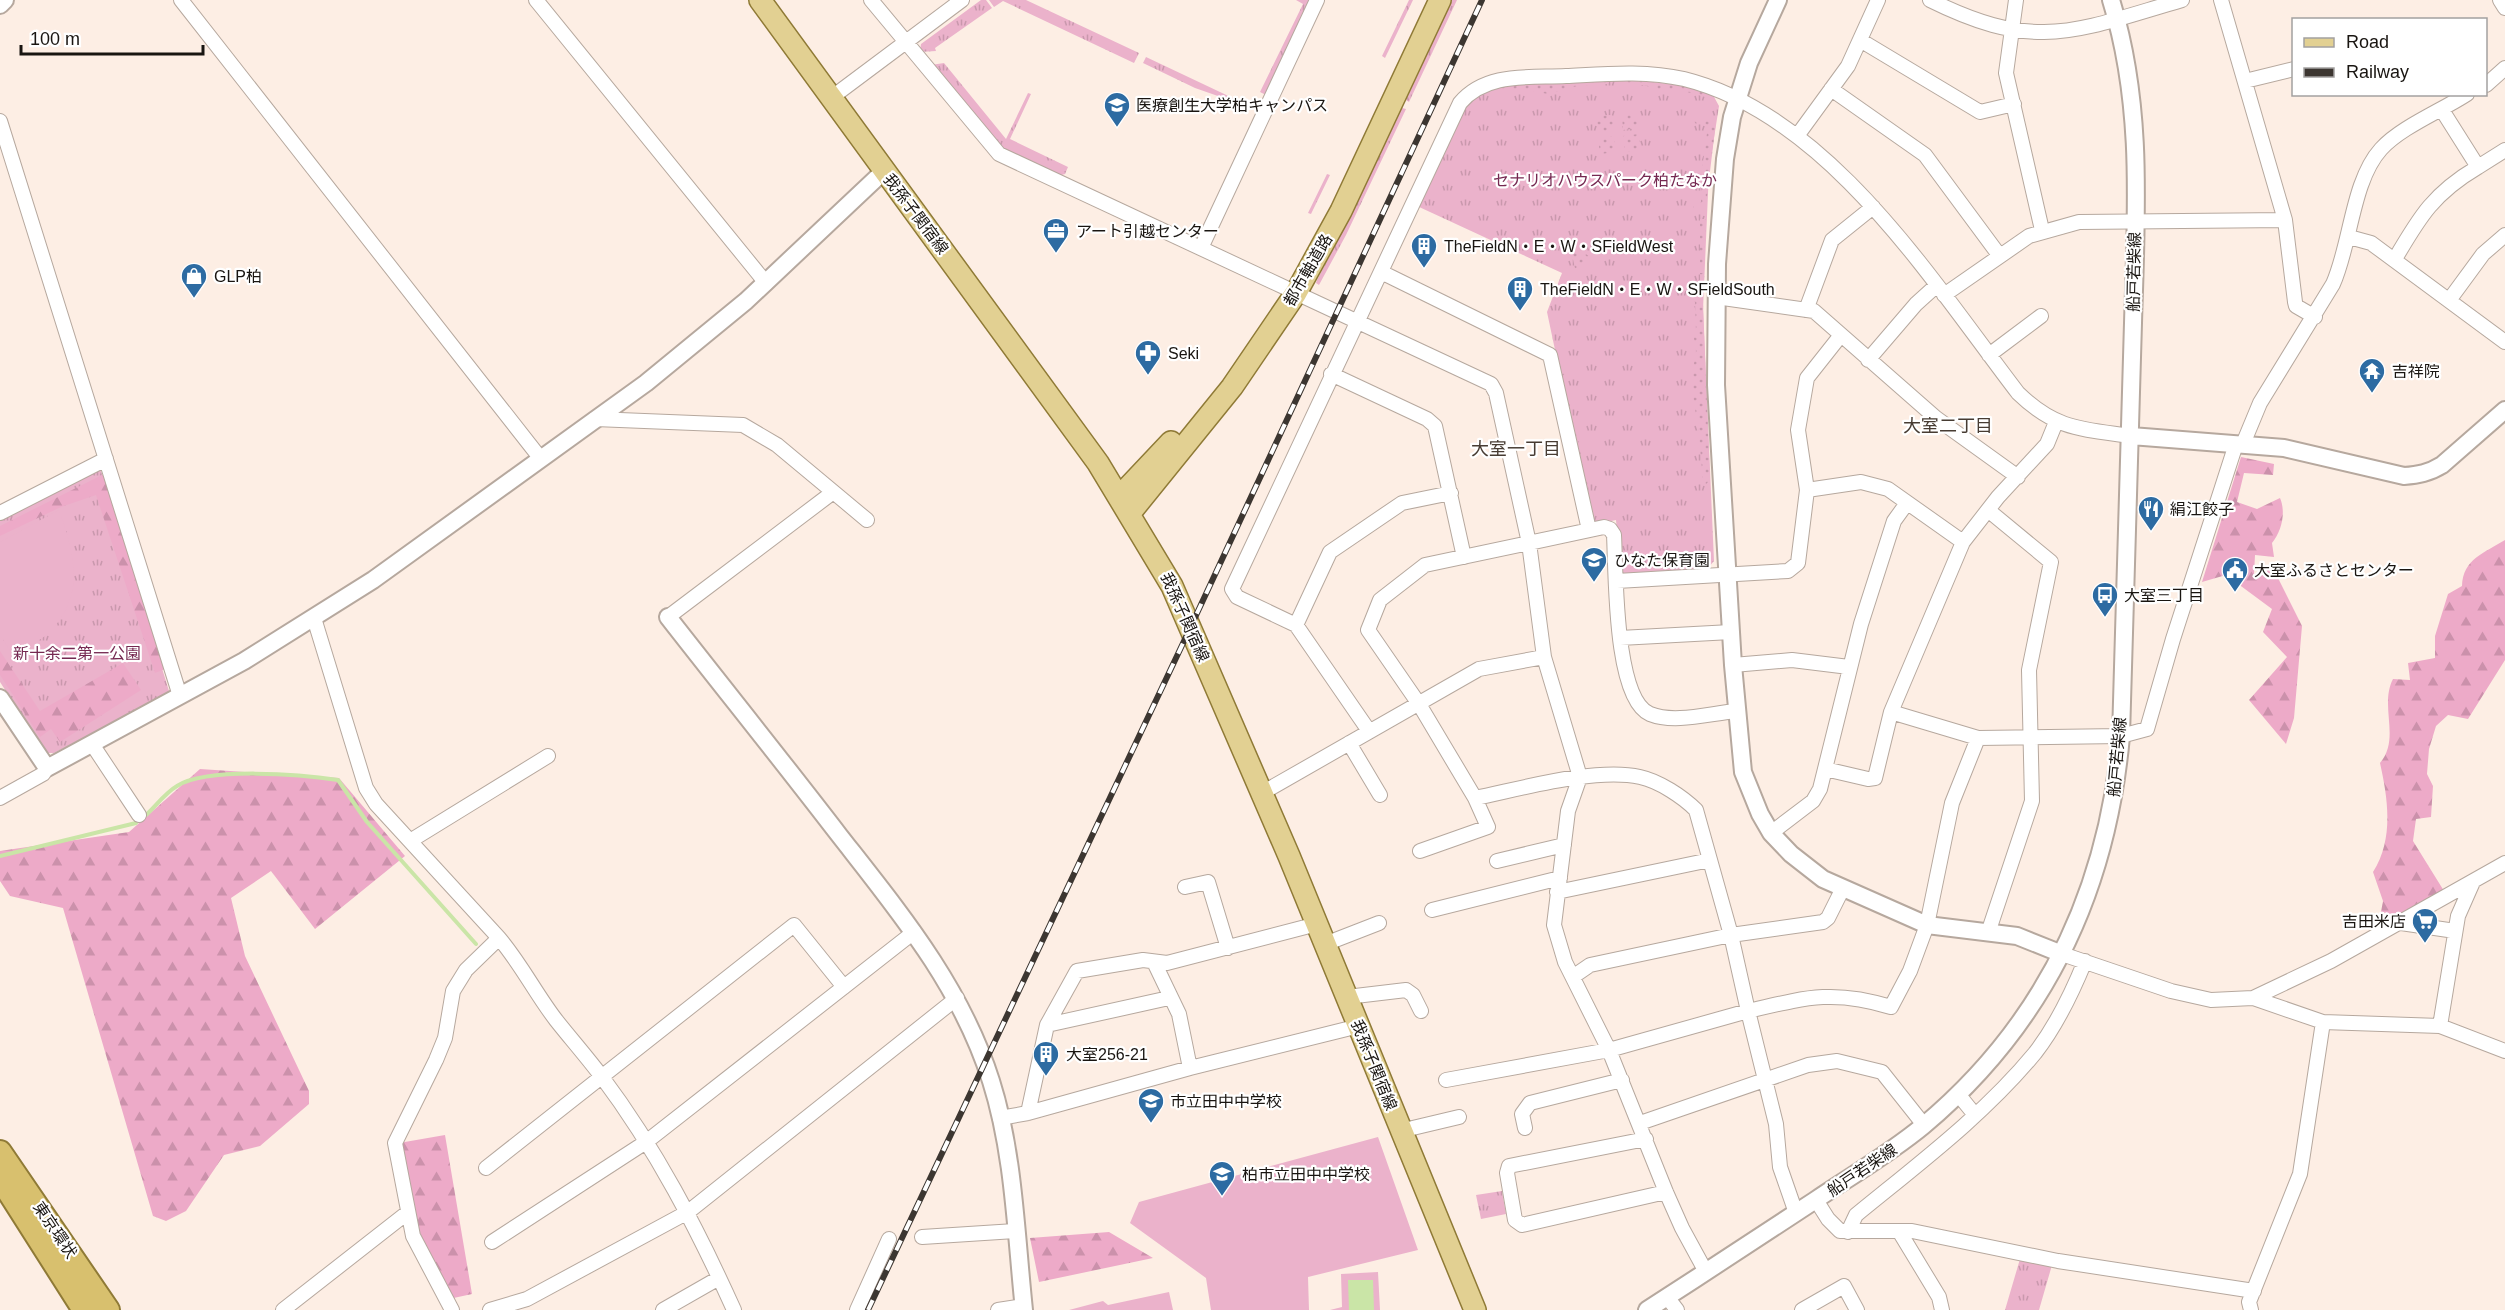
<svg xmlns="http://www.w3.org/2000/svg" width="2505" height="1310" viewBox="0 0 2505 1310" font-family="Helvetica,'Noto Sans JP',sans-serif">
<defs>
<pattern id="grass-tufts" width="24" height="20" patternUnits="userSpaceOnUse" patternTransform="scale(1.5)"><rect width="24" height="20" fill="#ebb2cb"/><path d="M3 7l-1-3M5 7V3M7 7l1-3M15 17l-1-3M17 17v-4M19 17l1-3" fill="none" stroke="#c998ad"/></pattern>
<pattern id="forest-firs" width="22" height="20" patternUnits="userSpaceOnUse" patternTransform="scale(1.5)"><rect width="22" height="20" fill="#edaac8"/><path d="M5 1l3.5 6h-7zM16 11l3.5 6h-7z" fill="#cb91ab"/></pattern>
<pattern id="garden-dots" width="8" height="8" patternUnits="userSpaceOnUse" patternTransform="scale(1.5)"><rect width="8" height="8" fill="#ebb2cb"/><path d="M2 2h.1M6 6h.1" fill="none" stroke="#c998ad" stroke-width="1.8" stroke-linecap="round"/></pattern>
</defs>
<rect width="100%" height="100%" fill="#fdeee4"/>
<!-- grass -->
<path fill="url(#grass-tufts)" d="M 981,0 L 986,0 L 992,8 L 935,48 L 936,51 L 920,52 L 921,44 Z
M 989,0 L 1026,0 L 1139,53 L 1134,63 L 1003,1 L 994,7 Z
M 1296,0 L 1310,0 L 1266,95 L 1260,92 L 1303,4 Z
M 1409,0 L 1413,0 L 1385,58 L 1382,56 Z
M 1452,0 L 1457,0 L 1409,102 L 1406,100 Z
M 1146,57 L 1258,110 L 1195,88 L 1143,63 Z
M 944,63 L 1006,139 L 1028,93 L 1031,94 L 1010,139 L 1068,167 L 1065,174 L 1058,176 L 999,146 L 931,65 Z
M 1639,79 L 1713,95 L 1719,106 L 1709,170 L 1703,310 L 1714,561 L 1707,569 L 1624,575 L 1620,571 L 1616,520 L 1596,524 L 1591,520 L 1547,312 L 1562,273 L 1417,206 L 1459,116 L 1471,99 L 1495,86 Z
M 1402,108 L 1406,109 L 1346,235 L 1319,285 L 1316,283 L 1317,280 L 1353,211 Z
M 1327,174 L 1330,175 L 1311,214 L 1308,213 Z
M 96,470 L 101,471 L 169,691 L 168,694 L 54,753 L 46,753 L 0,682 L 0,520 Z
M 1502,1191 L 1506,1214 L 1481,1219 L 1476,1195 Z
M 2020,1259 L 2052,1265 L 2039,1310 L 2005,1310 Z"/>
<!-- forest -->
<path fill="url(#forest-firs)" d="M 2241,457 L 2274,464 L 2273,475 L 2244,473 L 2237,502 L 2257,509 L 2280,498 C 2286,512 2282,531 2272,543 L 2274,557 L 2255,555 L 2254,574 L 2268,570 L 2275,572 L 2302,626 L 2294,718 L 2286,744 L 2249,700 L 2287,657 L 2263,632 L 2272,609 L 2226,575 L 2202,582 Z
M 106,473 L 165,669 L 155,673 L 96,495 L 61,507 L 0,536 L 0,526 Z
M 2505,540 L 2505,660 L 2468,719 L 2448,715 L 2436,726 L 2429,749 L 2427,774 L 2433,786 L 2431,817 L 2416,819 L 2413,841 L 2444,891 L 2397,916 L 2381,912 L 2383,901 L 2373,872 C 2394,839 2388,799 2380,763 C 2401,738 2379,706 2393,679 L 2410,680 L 2408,663 L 2435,658 L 2435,636 L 2448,594 L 2462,586 C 2463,559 2484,553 2505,540 Z
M 0,651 L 40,711 L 123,663 L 141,690 L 60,742 L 51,729 L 40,737 L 0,675 Z
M 200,769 L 339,778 L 405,856 L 315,929 L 271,871 L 231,898 L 245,956 L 309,1091 L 309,1104 L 260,1146 L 224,1155 L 186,1211 L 166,1221 L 153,1216 L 63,908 L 10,896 L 0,881 L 0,851 L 129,832 Z
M 445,1135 L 472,1294 L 449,1299 L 418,1237 L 399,1143 Z
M 1109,1232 L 1153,1258 L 1039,1282 L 1030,1238 Z"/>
<!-- garden -->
<path fill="url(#garden-dots)" d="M 1610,79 L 1608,84 L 1577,86 L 1548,94 L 1523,89 L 1497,91 L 1493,87 Z
M 1618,79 L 1682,85 L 1714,96 L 1705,97 L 1680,90 L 1665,91 L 1643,85 L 1623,85 Z
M 1638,113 L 1639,128 L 1623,130 L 1622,114 Z
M 1612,115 L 1614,131 L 1598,132 L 1596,116 Z
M 1706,118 L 1716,121 L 1706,205 L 1694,205 L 1693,219 L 1692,203 L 1701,202 L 1702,170 L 1708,126 L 1704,123 L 1696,124 L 1694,121 Z
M 1639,134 L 1641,150 L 1625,152 L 1623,136 Z
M 1614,136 L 1616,152 L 1600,154 L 1598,138 Z
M 1700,219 L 1706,219 L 1704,268 L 1700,268 Z
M 1573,245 L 1590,257 L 1579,270 L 1575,268 L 1570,246 Z
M 1700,273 L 1704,273 L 1704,289 L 1687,289 L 1687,285 L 1700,282 Z
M 1690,300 L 1698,300 L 1698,304 L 1703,304 L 1710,480 L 1706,484 L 1703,482 L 1699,434 L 1691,383 L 1696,351 L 1693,332 L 1696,332 L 1695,302 Z
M 1570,371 L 1563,375 L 1591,500 L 1587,501 L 1559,373 Z"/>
<!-- pitch -->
<path fill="#ebb2cb" d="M 59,510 C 75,555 87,599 45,636 C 36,643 23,649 13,655 L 0,635 L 0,542 Z
M 1378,1137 L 1418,1250 L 1308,1277 L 1309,1310 L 1211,1310 L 1206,1278 L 1130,1223 L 1139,1202 Z
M 1378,1272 L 1380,1310 L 1330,1310 L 1342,1307 L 1341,1274 Z
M 1169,1292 L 1173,1310 L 1069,1310 L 1103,1301 L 1108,1305 Z"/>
<!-- water -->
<path fill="#cae5a7" d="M 1348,1280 L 1373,1280 L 1374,1310 L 1349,1310 Z"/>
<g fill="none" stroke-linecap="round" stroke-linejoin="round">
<!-- stream -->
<path stroke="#cae5a7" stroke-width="4" d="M 146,815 C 156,806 165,793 177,786 C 207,767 302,774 338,780 L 367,822 L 476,944
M 0,856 L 136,823"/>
<!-- minor casing -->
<g stroke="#b6a89e" stroke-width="16">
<path id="minor" d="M 181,0 L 541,459
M 536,0 L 766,283
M 871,0 L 999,154 L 1286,288
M 1930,0 C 2037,53 2075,31 2182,0
M 2016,0 L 2006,73 L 2042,230
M 2221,0 L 2285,220 L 2295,302 L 2296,306 L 2315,317
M 2500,0 L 2505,8
M 1860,40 L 1980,112 L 2014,104
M 2245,81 L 2294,69
M 2486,85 L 2505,68
M 1831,89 L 1925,155 L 1999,255
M 831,98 L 962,0
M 2442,110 L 2478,167 L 2505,150
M 0,121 L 180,696
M 1797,136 L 1848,66 L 1878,0
M 2349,237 L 2371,243 L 2505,342
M 1201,248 L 1317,0
M 2395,259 C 2420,216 2434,193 2478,167
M 1381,272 L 1550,355 L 1589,530
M 1296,293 L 1491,384 L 1496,393 L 1529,543 L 1544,657 L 1580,777 L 1568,811 L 1554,925 L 1565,962 L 1609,1050 L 1666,1192 L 1682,1228 L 1706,1272
M 1944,295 L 2029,236 L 2079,222 L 2285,220
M 1716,297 L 1814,311 L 1936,418 L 2018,477
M 2450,299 L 2483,254 L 2505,235
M 1806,310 L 1832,240 L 1873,207
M 1989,355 L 2041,316
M 1868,360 L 1916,304 L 1937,285
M 1331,374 L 1427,419 L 1435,426 L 1464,557
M 595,419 L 743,425 L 777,445 L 867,520
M 2243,444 L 2260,403 L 2333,284 C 2351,244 2352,181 2381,149 C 2401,127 2441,111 2467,94
M 1807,490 L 1861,482 L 1888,489 L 1963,542
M 0,513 L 106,459
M 1617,581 L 1788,571 L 1798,563 L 1807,490 L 1798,430 L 1807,378 L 1841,335
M 668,617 L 832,493
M 314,618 L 366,788 L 376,804 L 499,938 L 466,970 L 453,991 L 445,1038 L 436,1060 L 395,1143 L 413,1236 L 452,1310
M 1296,625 L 1330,552 L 1402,503 L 1451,493
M 1620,638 L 1731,632
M 1733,665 L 1792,660 L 1849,667
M 1891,712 L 1978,738 L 2121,736 L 2147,729 L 2173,639 L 2236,444
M 1369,731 L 1296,625 L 1237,597 L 1232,589 L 1460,103 C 1486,72 1529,78 1566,76 C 1605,74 1645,70 1684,79 C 1829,115 1932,281 2018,393 C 2056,430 2082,429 2131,436
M 1349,743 L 1380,795
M 92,744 L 139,815
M 1825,769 L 1868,779 L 1875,778 L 1891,712 L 1963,542 L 1998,497 L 2047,444 L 2056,422
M 1262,793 L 1479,669 L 1544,657
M 0,798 L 43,774 L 47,768
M 1771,833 L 1813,801 L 1820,789 L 1861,624 L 1894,521 L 1907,503
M 410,841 L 548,756
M 1420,851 L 1488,827 L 1475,798
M 1497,861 L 1564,845
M 1185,887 L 1208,882 L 1228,948
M 1557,892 L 1710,860
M 1432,910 L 1560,878
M 2401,923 L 2455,931
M 1988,933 L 2032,801 L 2029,670 L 2051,562 L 1988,510
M 499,938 C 521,964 536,994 556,1020 C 571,1039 587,1057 602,1077 C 656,1149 697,1228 734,1310
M 1325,944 L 1379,923
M 2062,954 L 2171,991 L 2211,1000 L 2253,998 L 2331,961 L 2505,863
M 1154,962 L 1179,1014 L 1190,1068
M 1574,976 L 1590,965 L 1731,935 L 1823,922 L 1828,918 L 1842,890
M 1347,997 L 1406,990 L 1413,995 L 1421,1011
M 2253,998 L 2323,1022 L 2440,1026 L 2505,1051
M 1047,1025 L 1169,998
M 2440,1026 L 2458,916 L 2473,882
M 1446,1080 L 1609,1050 L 1748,1011 L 1731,935 L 1696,810 C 1683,797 1659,781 1640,777 C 1596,767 1520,789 1475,798 L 1419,704 L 1368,630 L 1380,600 L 1425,565 L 1604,527 L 1610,529 L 1614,535 C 1616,571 1614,699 1650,714 C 1675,724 1711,713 1737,711
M 1958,1094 L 1975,1115
M 1028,1113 L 1047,1025 L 1077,971 L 1143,960 L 1167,963 L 1317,924
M 1000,1118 L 1028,1113 L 1190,1068 L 1359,1026
M 1640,1123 L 1808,1065 L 1837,1061 L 1882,1072 L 1924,1125
M 1525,1128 L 1522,1114 L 1530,1103 L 1622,1080
M 1400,1131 L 1459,1117
M 1646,1139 L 1509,1166 L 1507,1173 L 1515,1220 L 1522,1225 L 1666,1192
M 486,1168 L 794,925 L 844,987
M 1816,1200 L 1828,1219 L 1840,1231 L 1912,1231 L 2058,1261 L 2254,1291
M 1796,1213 L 1780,1167 L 1776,1124 L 1748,1011 C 1804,998 1833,989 1891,1007 L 1910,971 L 1927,925 L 1952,803 L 1978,738
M 1899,1231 L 1939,1297 L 1942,1310
M 1848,1232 L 1856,1215 C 1917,1165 1984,1115 2035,1053 C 2056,1026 2072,993 2085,961
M 922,1237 L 1015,1231
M 492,1242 L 646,1142 L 914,932
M 1667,1297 L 1677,1310
M 283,1310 L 407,1213
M 490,1310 L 527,1299 L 688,1212 L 957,998
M 663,1310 L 719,1278
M 857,1310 L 889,1239
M 998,1310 L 1023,1306
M 1802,1310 L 1844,1286 L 1857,1310
M 2251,1310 L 2249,1302 L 2300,1174 L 2323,1022"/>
</g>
<!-- tertiary casing -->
<g stroke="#b6a89e" stroke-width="20">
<path id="tertiary" d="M 1778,0 L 1749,63 L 1732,117 L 1725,159 L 1717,264 L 1716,385 L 1733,665 L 1743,772 L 1760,814 L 1771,833 L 1791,854 L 1823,879 L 1927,925 L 2017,936 L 2062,954
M 0,5 L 5,0
M 2131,436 L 2284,448 L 2404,476 C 2418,475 2429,473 2442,465 L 2505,410
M 668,617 C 725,690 783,762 839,835 C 900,913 961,986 991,1081 C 1014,1153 1016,1235 1024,1310
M 0,698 L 47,768 L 244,661 L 373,580 L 646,383 L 746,301 L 884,171
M 1647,1310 C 1703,1274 1759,1237 1814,1201 C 1851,1176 1889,1154 1923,1126 C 2045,1024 2107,893 2121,736 C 2124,598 2130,461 2133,323 C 2136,214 2144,106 2111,0"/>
</g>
<!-- primary casing -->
<g stroke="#8f7a36" stroke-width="24">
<path id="primary" d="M 760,0 L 1098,463 L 1172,586 L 1289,856 L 1475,1310
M 1120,496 L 1171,442
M 1130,513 L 1232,387 L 1296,293 L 1341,211 L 1440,0"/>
</g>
<!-- trunk casing -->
<g stroke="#8f7a36" stroke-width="26">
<path id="trunk" d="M 0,1152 L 108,1310
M 0,1178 L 84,1310"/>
</g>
<!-- minor -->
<use href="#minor" stroke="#fff" stroke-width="14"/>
<!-- tertiary -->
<use href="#tertiary" stroke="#fff" stroke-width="16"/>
<!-- primary -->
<use href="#primary" stroke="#e2d092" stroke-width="21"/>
<!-- trunk -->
<use href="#trunk" stroke="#d8c06e" stroke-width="22"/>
<!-- rail casing -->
<g stroke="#3c3631" stroke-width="6">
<path id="rail" d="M 868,1310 L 1185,639 L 1482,0"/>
</g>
<!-- rail -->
<use href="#rail" stroke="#fff" stroke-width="4" stroke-dasharray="11" stroke-linecap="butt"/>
</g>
<!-- icons -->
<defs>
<g id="university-pin" transform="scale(1.35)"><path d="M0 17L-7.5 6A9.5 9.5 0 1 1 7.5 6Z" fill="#2d6ba2" stroke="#fff"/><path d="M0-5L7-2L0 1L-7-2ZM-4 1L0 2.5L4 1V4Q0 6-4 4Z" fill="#fff"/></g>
<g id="office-pin" transform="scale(1.35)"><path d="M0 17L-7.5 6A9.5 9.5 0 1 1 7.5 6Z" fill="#2d6ba2" stroke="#fff"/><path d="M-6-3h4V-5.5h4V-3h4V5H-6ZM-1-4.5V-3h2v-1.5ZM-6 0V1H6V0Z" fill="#fff"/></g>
<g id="building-pin" transform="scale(1.35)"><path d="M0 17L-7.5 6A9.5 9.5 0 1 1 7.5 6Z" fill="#2d6ba2" stroke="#fff"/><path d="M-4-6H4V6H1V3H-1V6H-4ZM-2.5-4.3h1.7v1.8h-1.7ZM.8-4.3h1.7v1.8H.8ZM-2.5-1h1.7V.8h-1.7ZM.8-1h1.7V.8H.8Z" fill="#fff"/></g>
<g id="shop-pin" transform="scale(1.35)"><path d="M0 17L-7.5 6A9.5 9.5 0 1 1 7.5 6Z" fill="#2d6ba2" stroke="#fff"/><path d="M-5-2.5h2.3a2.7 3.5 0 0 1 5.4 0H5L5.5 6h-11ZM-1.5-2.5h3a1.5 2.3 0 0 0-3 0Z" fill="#fff"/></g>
<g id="pharmacy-pin" transform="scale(1.35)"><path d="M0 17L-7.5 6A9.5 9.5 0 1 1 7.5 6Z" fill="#2d6ba2" stroke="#fff"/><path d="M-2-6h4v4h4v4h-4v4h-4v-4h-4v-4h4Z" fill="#fff"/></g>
<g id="temple-pin" transform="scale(1.35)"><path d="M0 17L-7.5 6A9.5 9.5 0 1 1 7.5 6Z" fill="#2d6ba2" stroke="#fff"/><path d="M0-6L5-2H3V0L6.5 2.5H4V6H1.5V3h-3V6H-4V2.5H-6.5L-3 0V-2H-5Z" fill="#fff"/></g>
<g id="restaurant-pin" transform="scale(1.35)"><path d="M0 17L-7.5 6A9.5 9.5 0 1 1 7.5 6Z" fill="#2d6ba2" stroke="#fff"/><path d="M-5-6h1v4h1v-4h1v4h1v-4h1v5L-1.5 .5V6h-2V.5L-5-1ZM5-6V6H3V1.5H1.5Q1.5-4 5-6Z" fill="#fff"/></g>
<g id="school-pin" transform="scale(1.35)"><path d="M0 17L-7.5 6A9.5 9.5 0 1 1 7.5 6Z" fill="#2d6ba2" stroke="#fff"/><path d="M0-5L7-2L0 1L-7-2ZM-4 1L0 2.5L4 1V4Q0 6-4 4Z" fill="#fff"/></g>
<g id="civic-pin" transform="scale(1.35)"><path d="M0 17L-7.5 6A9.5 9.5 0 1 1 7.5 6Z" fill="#2d6ba2" stroke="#fff"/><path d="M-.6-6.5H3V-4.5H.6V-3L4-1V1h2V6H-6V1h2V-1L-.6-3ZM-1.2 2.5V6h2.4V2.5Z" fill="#fff"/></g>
<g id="bus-pin" transform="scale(1.35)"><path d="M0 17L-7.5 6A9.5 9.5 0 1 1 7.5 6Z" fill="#2d6ba2" stroke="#fff"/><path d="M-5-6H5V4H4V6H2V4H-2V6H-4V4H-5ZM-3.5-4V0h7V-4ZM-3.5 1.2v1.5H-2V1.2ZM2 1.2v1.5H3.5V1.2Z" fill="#fff"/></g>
<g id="supermarket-pin" transform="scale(1.35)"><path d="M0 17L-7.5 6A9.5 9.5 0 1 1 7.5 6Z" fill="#2d6ba2" stroke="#fff"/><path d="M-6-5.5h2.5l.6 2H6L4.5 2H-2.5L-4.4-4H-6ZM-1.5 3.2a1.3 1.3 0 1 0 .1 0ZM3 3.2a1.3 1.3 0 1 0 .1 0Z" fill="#fff"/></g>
</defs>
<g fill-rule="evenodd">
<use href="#university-pin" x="1117" y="105"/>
<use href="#office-pin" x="1056" y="231"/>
<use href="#building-pin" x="1424" y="246"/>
<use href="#shop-pin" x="194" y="276"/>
<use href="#building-pin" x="1520" y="289"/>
<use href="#pharmacy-pin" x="1148" y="353"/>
<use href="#temple-pin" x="2372" y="371"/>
<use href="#restaurant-pin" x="2151" y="509"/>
<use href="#school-pin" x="1594" y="560"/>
<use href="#civic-pin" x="2235" y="570"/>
<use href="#bus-pin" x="2105" y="595"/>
<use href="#supermarket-pin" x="2425" y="921"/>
<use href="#building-pin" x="1046" y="1054"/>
<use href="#school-pin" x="1151" y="1101"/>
<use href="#school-pin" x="1222" y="1174"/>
</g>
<g text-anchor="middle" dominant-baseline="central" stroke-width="4.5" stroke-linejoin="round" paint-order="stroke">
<!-- poi labels -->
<g font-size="16" fill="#191511" stroke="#fff" text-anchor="start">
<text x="1136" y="105">医療創生大学柏キャンパス</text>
<text x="1076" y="231">アート引越センター</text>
<text x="1444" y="246">TheFieldN・E・W・SFieldWest</text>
<text x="214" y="276">GLP柏</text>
<text x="1540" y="289">TheFieldN・E・W・SFieldSouth</text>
<text x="1168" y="353">Seki</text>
<text x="2392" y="371">吉祥院</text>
<text x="2170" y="509">絹江餃子</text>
<text x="1614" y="560">ひなた保育園</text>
<text x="2254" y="570">大室ふるさとセンター</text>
<text x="2124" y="595">大室三丁目</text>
<text x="2406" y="921" text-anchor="end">吉田米店</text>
<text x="1066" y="1054">大室256-21</text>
<text x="1170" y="1101">市立田中中学校</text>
<text x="1242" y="1174">柏市立田中中学校</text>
</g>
<!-- park labels -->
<g font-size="16" fill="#752851" stroke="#fff">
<text x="1605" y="180">セナリオハウスパーク柏たなか</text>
<text x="77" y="653">新十余二第一公園</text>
</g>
<!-- street labels -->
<g font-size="16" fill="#191511" stroke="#fff">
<text transform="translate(916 214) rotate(53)">我孫子関宿線</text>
<text transform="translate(1308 270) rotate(-60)">都市軸道路</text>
<text transform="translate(2134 272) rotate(-89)">船戸若柴線</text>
<text transform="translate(1185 617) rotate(66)">我孫子関宿線</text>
<text transform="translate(2117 757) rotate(-85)">船戸若柴線</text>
<text transform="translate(1374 1065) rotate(68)">我孫子関宿線</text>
<text transform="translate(1862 1170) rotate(-34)">船戸若柴線</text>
<text transform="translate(55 1230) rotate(56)">東京環状</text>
</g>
<!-- neighbourhood labels -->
<g font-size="18" fill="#473c33" stroke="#fff">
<text x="1948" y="426">大室二丁目</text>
<text x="1516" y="449">大室一丁目</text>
</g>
</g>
<!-- legend -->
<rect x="2292" y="18" width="195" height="78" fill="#ffffff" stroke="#a3a1a0" stroke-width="1.5"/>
<rect x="2304" y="38" width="30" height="9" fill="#e2d092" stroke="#a3a1a0" stroke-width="1.5"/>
<text x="2346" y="48" font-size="18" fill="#191511">Road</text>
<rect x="2304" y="68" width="30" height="9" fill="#3c3631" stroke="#a3a1a0" stroke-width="1.5"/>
<text x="2346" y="78" font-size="18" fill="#191511">Railway</text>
<!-- scale -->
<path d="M21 45v9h182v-9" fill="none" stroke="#191511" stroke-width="3"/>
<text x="30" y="45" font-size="18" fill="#191511" stroke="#ffffff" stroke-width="4.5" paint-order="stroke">100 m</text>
</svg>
